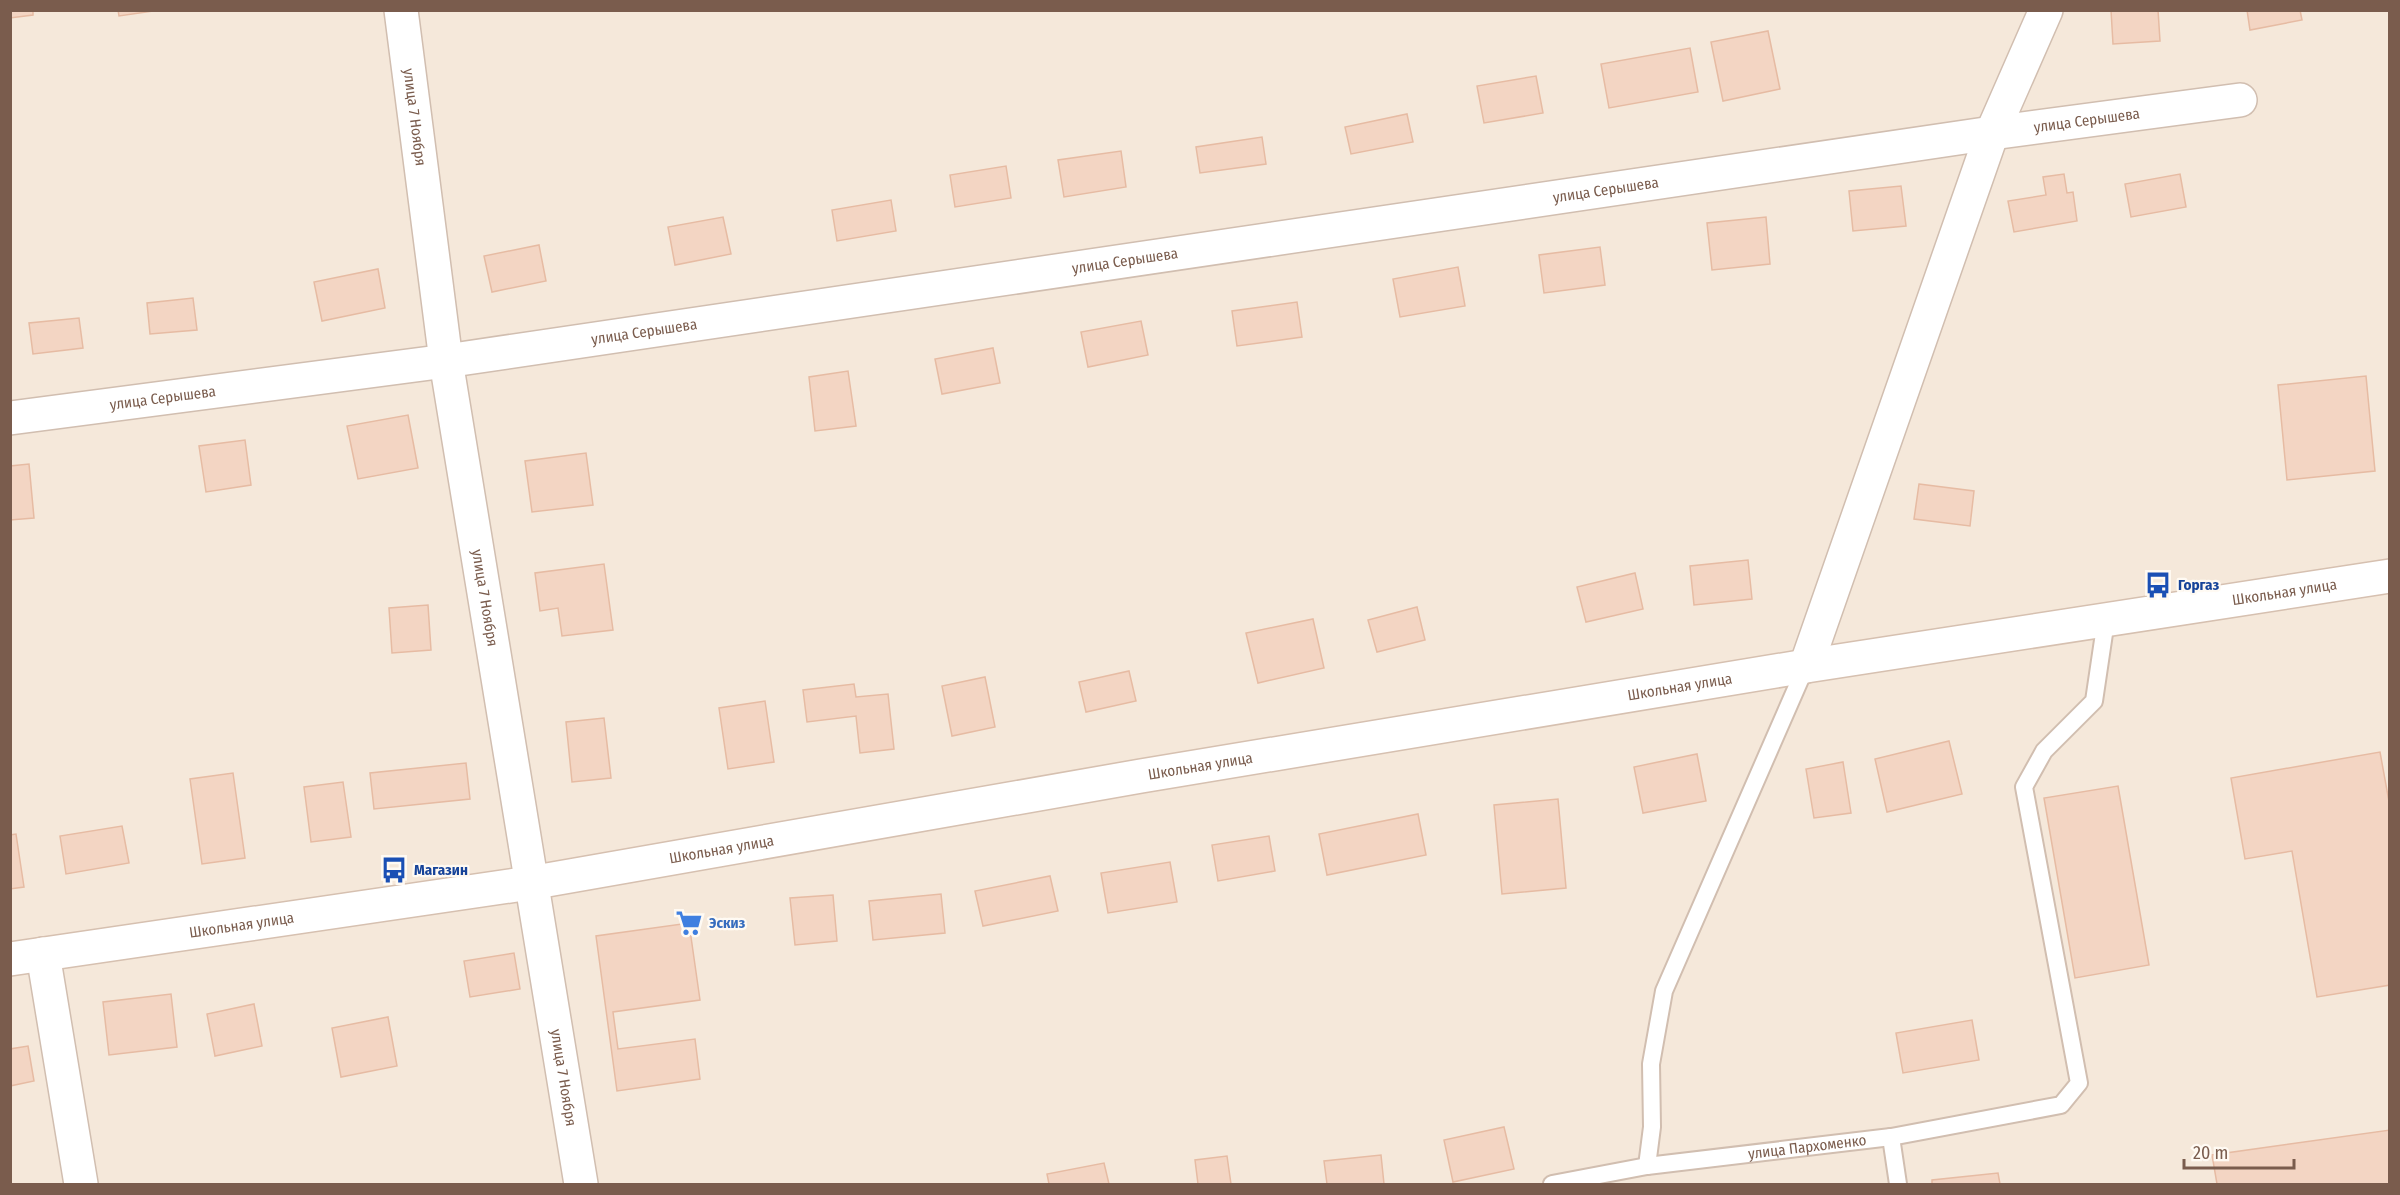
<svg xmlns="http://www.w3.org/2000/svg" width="2400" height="1195" viewBox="0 0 2400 1195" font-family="'Fira Sans Condensed',sans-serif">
<rect width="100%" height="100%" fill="#fdf6ec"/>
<!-- residential -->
<path fill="#f5e8da" d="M 11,11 L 2389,11 L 2389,1184 L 11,1184 Z"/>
<!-- building -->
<path fill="#f3d5c3" stroke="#e6bba3" stroke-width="1.5" d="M 10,10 L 33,10 L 33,15 L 10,18 Z
M 118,10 L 160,10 L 119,16 Z
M 2111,10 L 2158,10 L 2160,41 L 2113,44 Z
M 2247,10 L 2300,10 L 2302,20 L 2250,30 Z
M 1768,31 L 1780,89 L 1723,101 L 1711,42 Z
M 1690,48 L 1698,92 L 1609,108 L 1601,64 Z
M 1536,76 L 1543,113 L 1484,123 L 1477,86 Z
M 1407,114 L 1413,142 L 1351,154 L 1345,127 Z
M 1262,137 L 1266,164 L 1200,173 L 1196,147 Z
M 1121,151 L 1126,187 L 1064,197 L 1058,160 Z
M 1006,166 L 1011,198 L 955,207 L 950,175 Z
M 2064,174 L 2067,193 L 2073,192 L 2077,221 L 2014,232 L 2008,201 L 2046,195 L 2043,177 Z
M 2180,174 L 2186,207 L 2131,217 L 2125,184 Z
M 1901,186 L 1906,226 L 1853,231 L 1849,191 Z
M 891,200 L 896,231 L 837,241 L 832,210 Z
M 723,217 L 731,254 L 675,265 L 668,227 Z
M 1766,217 L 1770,264 L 1712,270 L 1707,223 Z
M 539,245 L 546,281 L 492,292 L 484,256 Z
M 1600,247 L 1605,285 L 1544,293 L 1539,255 Z
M 1458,267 L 1465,306 L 1400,317 L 1393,279 Z
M 378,269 L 385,308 L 322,321 L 314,282 Z
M 193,298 L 197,330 L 150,334 L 147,303 Z
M 1297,302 L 1302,337 L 1237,346 L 1232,311 Z
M 79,318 L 83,348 L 33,354 L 29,323 Z
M 1141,321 L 1148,355 L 1088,367 L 1081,332 Z
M 993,348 L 1000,383 L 942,394 L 935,359 Z
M 848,371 L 856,426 L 815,431 L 809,377 Z
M 2366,376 L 2375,471 L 2287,480 L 2278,385 Z
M 408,415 L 418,468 L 358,479 L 347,426 Z
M 245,440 L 251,485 L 206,492 L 199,446 Z
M 586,453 L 593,505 L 532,512 L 525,461 Z
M 29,464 L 34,518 L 10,520 L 10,466 Z
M 1919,484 L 1974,491 L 1970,526 L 1914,519 Z
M 1748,560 L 1752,599 L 1694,605 L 1690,566 Z
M 604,564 L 613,630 L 562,636 L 558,608 L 540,611 L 535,573 Z
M 1635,573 L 1643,609 L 1586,622 L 1577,587 Z
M 428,605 L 431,650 L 392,653 L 389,608 Z
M 1417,607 L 1425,640 L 1377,652 L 1368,620 Z
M 1313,619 L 1324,668 L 1258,683 L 1246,633 Z
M 1129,671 L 1136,701 L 1086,712 L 1079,682 Z
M 985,677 L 995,727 L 952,736 L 942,686 Z
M 854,684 L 856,697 L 888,694 L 894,749 L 860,753 L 856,716 L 807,722 L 803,690 Z
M 765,701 L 774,762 L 728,769 L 719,708 Z
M 604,718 L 611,778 L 572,782 L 566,722 Z
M 1949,741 L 1962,794 L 1887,812 L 1875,759 Z
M 2380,752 L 2390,807 L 2390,985 L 2317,997 L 2292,851 L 2245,859 L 2231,778 Z
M 1697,754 L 1706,801 L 1643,813 L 1634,767 Z
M 1843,762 L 1851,813 L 1814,818 L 1806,769 Z
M 466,763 L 470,799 L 374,809 L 370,773 Z
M 233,773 L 245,858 L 202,864 L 190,779 Z
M 343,782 L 351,837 L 311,842 L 304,787 Z
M 2118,786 L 2149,965 L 2075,978 L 2044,798 Z
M 1558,799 L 1566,888 L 1502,894 L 1494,805 Z
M 1418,814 L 1426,855 L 1327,875 L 1319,834 Z
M 122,826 L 129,863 L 66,874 L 60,836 Z
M 16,834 L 24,887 L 10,889 L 10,835 Z
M 1269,836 L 1275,871 L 1218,881 L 1212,845 Z
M 1170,862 L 1177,902 L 1108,913 L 1101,873 Z
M 1050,876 L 1058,911 L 983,926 L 975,891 Z
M 941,894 L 945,933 L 873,940 L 869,901 Z
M 833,895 L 837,941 L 795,945 L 790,898 Z
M 689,923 L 700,1000 L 613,1012 L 618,1049 L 695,1039 L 700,1079 L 617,1091 L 596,936 Z
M 514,953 L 520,989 L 470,997 L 464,961 Z
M 171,994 L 177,1047 L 109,1055 L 103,1002 Z
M 254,1004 L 262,1046 L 215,1056 L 207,1014 Z
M 388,1017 L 397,1066 L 341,1077 L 332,1028 Z
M 1972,1020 L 1979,1060 L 1903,1073 L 1896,1033 Z
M 28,1046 L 34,1081 L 10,1086 L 10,1049 Z
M 1504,1127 L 1514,1169 L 1453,1182 L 1444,1140 Z
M 2390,1130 L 2390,1184 L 2217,1184 L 2212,1155 Z
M 1381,1155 L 1384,1184 L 1327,1184 L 1324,1161 Z
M 1227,1156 L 1231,1184 L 1198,1184 L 1195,1160 Z
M 1104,1163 L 1109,1184 L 1049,1184 L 1047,1174 Z
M 1998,1173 L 2000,1184 L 1932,1184 L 1932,1180 Z"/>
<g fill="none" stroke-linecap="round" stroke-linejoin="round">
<!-- lane casing -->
<g stroke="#d1beb0" stroke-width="20">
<g id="lane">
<path d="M 1891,1137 L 1898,1184"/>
<path d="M 1647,1166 L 1652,1127 L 1651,1064 L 1664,991 L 1806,666"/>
<path id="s1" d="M 1552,1184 L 1647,1166 L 1891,1137 L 2061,1105 L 2079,1083 L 2024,787 L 2044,751 L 2094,701 L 2106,620"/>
</g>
</g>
<!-- street casing -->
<g stroke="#d1beb0" stroke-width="36">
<g id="street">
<path id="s2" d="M 401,10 L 446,361 L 581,1184"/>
<path id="s3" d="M 10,418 L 446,361 L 1992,133 L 2240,100"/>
<path d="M 1806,666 L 1992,133 L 2046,10"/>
<path d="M 43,954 L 81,1184"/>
</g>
</g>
<!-- secondary casing -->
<g stroke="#d6c0b0" stroke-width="36">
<g id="secondary">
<path id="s4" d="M 10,959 L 530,883 L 1141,776 L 1806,666 L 2390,576"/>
</g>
</g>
<!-- lane -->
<use href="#lane" stroke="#fff" stroke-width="16"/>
<!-- street -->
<use href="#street" stroke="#fff" stroke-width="33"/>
<!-- secondary -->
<use href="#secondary" stroke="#fff" stroke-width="33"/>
</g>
<!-- icons -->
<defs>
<g id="bus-bare" transform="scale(2.07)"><path d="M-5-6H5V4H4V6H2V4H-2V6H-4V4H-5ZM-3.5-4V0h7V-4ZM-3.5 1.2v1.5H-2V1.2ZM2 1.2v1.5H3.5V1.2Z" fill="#1a4fb4" stroke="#fffaf3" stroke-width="2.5" paint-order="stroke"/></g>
<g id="supermarket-bare" transform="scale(2.07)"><path d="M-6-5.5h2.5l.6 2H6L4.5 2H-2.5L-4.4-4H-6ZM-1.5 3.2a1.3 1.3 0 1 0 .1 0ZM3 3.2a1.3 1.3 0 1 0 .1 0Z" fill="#3f7fe0" stroke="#fffaf3" stroke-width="2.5" paint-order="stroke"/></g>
</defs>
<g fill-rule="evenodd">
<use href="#bus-bare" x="2158" y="585"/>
<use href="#bus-bare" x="394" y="870"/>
<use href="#supermarket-bare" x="689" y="923"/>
</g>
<g text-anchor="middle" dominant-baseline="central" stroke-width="4.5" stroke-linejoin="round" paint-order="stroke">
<!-- street labels -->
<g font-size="15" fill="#7a5c4d" stroke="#fffaf3">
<text stroke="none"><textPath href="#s2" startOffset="108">улица 7 Ноября</textPath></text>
<text stroke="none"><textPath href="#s3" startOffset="2098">улица Серышева</textPath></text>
<text stroke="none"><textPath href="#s3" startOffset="1612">улица Серышева</textPath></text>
<text stroke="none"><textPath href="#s3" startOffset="1126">улица Серышева</textPath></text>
<text stroke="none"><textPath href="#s3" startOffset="640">улица Серышева</textPath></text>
<text stroke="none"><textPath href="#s3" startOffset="154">улица Серышева</textPath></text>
<text stroke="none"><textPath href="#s4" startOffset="2304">Школьная улица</textPath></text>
<text stroke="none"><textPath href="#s2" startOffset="594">улица 7 Ноября</textPath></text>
<text stroke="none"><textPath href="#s4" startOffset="1692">Школьная улица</textPath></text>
<text stroke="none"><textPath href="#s4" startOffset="1206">Школьная улица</textPath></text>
<text stroke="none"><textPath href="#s4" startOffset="720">Школьная улица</textPath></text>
<text stroke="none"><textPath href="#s4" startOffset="234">Школьная улица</textPath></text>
<text stroke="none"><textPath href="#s2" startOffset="1080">улица 7 Ноября</textPath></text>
<text stroke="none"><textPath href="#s1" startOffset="258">улица Пархоменко</textPath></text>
</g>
<!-- transit labels -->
<g font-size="15" font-weight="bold" fill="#164399" stroke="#fffaf3" text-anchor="start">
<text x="2178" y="585">Горгаз</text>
<text x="414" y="870">Магазин</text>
</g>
<!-- shop labels -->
<g font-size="15" font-weight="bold" fill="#366cbe" stroke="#fffaf3" text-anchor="start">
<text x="709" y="923">Эскиз</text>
</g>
</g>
<!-- border -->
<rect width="2400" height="1195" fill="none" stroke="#7a5c4d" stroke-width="24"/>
<!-- scale -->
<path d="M2184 1159v9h110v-9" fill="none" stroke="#7a5c4d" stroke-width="3"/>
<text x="2193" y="1159" font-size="18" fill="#7a5c4d" stroke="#fffaf3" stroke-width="4.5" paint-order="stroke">20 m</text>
</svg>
